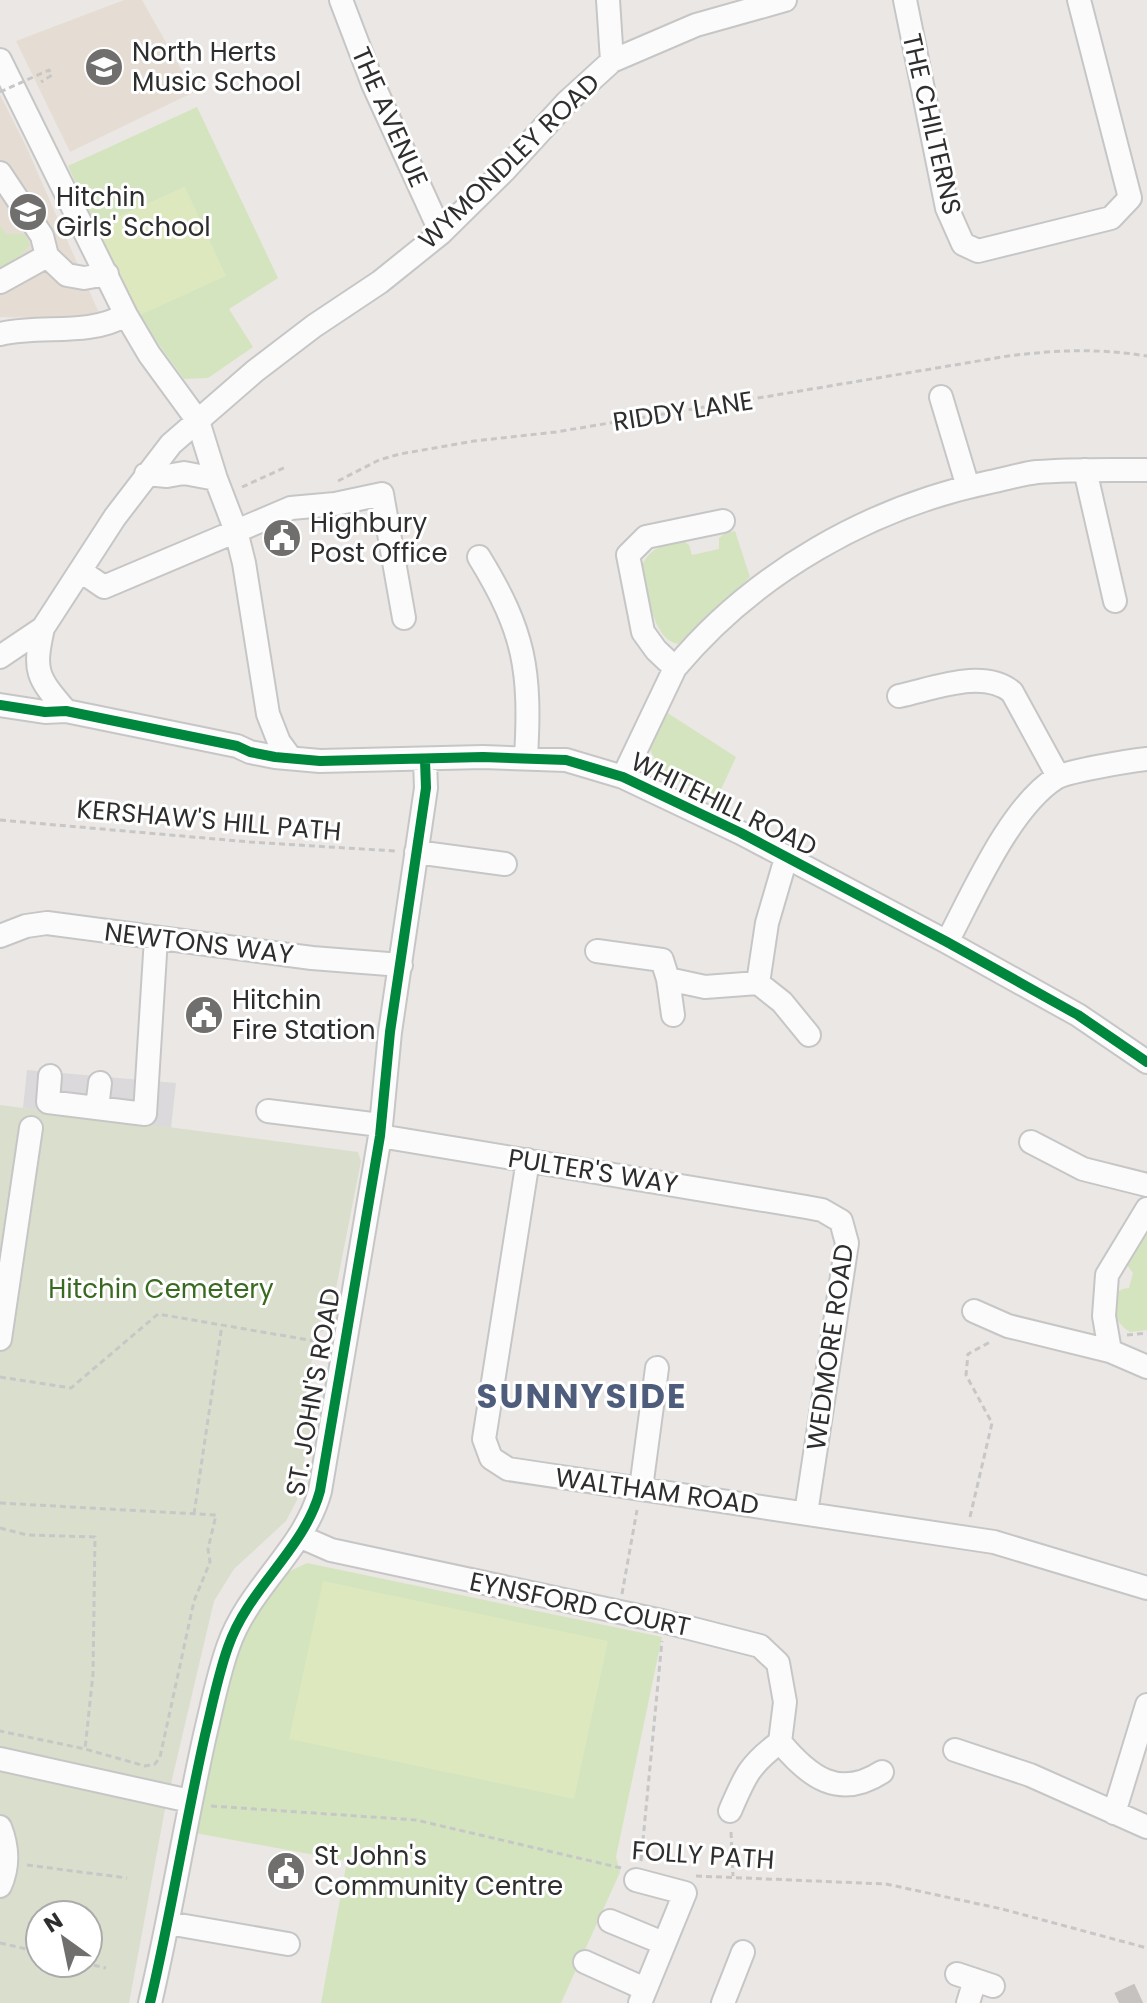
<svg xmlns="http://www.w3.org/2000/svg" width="1147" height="2003" viewBox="0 0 1147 2003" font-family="Poppins,sans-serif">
<rect width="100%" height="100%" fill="#ebe7e4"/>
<!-- industrial -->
<path fill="#dbd9db" d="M 27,1070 L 176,1083 L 171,1128 L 23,1108 Z"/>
<!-- education -->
<path fill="#e5ddd3" d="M 124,0 L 142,0 L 194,92 L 70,152 L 16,41 Z
M 0,95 L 26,146 L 99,313 L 86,319 L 0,317 Z"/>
<!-- green -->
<path fill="#d3e4bf" d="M 197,107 L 278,278 L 229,309 L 253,347 L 208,378 L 184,379 L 138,316 L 185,187 L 96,227 L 68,166 Z
M 0,225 L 6,234 L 25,234 L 30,245 L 5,273 L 0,275 Z
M 735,531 L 750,577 L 678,644 C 651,639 648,589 642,565 C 652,546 664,545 684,541 L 689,545 L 692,555 L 719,549 L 719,538 L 724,534 Z
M 666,712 L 736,757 L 717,798 L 663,774 L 649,748 Z
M 1147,1229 L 1147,1330 L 1130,1332 C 1111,1321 1103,1290 1129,1288 L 1133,1273 L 1124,1261 Z
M 307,1563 L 662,1637 L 616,1857 L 620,1872 L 561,2003 L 321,2003 L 347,1861 L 195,1833 L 228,1666 L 258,1612 L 286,1573 Z"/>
<!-- cemetery -->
<path fill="#dadecc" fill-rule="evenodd" d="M 0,1105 L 358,1152 L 361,1161 L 328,1329 L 316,1334 L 308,1384 L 316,1398 L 297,1500 L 286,1521 L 234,1569 L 214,1601 L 165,1809 L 129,2003 L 0,2003 ZM 40,1915 L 88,1915 L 88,1963 L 40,1963 Z"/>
<!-- pitch -->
<path fill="#dde8be" d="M 185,187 L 226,276 L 138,316 L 96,227 Z
M 323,1581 L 608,1641 L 574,1799 L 289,1739 Z"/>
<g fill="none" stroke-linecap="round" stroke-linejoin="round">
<!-- minor-tunnel -->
<path stroke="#c5c2c0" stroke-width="22" stroke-dasharray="22 11" stroke-linecap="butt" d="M 1119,2003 L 1147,1990"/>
<!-- minor casing -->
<g stroke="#c7c6c6" stroke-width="26">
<path id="minor" d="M 341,0 L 373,84 L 441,233
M 608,0 L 612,61
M 905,0 L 947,208 L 963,244 L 978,251 L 1111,218 L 1130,198 L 1079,0
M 0,60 L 126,315 L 149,354 L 198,421 L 216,479 L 236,531 L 244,563 L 268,714 L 279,742 L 290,757
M 0,173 L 42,236 L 47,256 L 67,275 L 84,278 L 107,274
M 0,282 L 47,256
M 0,334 C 44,324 86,337 126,315
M 941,397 L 968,487
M 1085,470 L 1115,601
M 146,474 L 167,476 L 184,473 L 216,479
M 479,557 C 525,632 531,670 526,758
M 82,572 L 104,587 L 291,508 L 335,504 L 382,494 L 404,618
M 43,628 C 33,672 37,677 66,711
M 0,657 L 43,628 L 115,517 L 171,444 L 255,371 L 314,326 L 380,282 L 441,233 L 504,171 L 567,102 L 612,61 L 696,25 L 785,0
M 675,668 L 656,650 L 643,632 L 628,555 L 646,537 L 723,521
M 899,696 C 933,689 983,668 1012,692 L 1058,776
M 0,705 L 45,712 L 66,711 L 237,746 L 250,752 L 275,757 L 320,761 L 483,757 L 566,760 L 623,777 L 741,833 L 947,942 L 1078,1015 L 1147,1062
M 623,777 L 675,668 C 754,573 870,507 990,482 C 1005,479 1021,474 1037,472 C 1074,469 1111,470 1147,470
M 416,852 L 505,864
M 786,858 L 767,923 L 758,983 L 782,1002 L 809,1035
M 0,936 L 26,926 L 47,923 L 312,958 L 401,965
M 947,942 C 973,893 1010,807 1056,778 C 1067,771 1130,761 1147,759
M 597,951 L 662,960 L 668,979
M 673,1015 L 668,979 L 705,987 L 758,983
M 50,1076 L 48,1102 L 145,1114 L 156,938
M 97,1108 L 100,1083
M 268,1111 L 380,1125
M 380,1136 L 806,1207 L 822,1210 L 841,1221 L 847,1243 L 806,1513
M 1031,1142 L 1083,1169 L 1147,1185
M 528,1160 L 484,1439 L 491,1458 L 508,1469 L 994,1542 L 1147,1588
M 1147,1209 L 1107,1275 L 1104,1316 L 1110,1351 L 1147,1367
M 974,1311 L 1008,1326 L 1110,1351
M 0,1339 L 31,1128
M 641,1488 L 657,1368
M 299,1536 L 331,1550 L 662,1621 L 760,1646 L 778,1663 L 785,1702 L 780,1742 C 749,1765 745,1776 730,1811
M 780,1742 C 809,1777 839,1800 882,1772
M 955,1750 L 1030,1775 L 1147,1827
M 0,1759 L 190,1801
M 1114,1813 L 1147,1705
M 0,1827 C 8,1847 9,1866 0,1886
M 636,1880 L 685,1893 L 640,2003
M 610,1921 L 663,1943
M 168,1923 L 288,1944
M 585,1962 L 645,1989
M 957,1974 L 993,1986
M 150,2003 C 171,1914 185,1824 205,1735 C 212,1706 218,1675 228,1647 C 248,1588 304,1550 320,1491 L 380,1136 L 390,1032 L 426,788 L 425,760
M 723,2003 L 743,1952
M 968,2003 L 975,1980"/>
</g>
<!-- path -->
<path stroke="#c8c7c7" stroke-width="3" stroke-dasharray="6 4" stroke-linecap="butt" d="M 338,481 L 379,460 L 400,454 L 474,441 L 556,432 L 1008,356 C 1058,350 1096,348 1147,356
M 242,487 L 286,467
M 0,820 L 250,842 L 395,851
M 1127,1335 L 1147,1333
M 0,1377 L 71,1388 L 158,1314 L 326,1343
M 0,1503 L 216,1515 L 208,1549 L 210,1562 L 194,1601 L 160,1757 L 155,1764 L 145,1766 L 85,1749 L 0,1731
M 194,1514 L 222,1325
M 970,1517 L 992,1423 L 966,1375 L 968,1354 L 992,1341
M 0,1528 L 27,1535 L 95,1537 L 93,1674 L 85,1749
M 622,1594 L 637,1510
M 211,1806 L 416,1820 L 621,1868
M 731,1832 L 733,1876
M 641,1861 L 662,1641
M 27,1865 L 127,1878
M 696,1876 L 886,1884 L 1002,1909 L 1147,1948
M 0,1943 L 40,1952
M 84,1963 L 106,1968"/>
<!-- minor -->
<use href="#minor" stroke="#fcfbfb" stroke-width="22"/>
<!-- path-bridge -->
<path stroke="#c8c7c7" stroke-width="3" stroke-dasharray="6 4" stroke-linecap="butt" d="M 0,92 L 49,70 L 52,75 L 41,82"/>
<!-- cycleway casing -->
<g stroke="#fff" stroke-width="15">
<path id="cycleway" d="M 0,705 L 45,712 L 66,711 L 237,746 L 250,752 L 275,757 L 320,761 L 483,757 L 566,760 L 623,777 L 741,833 L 947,942 L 1078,1015 L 1147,1062
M 150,2003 C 171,1914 185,1824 205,1735 C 212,1706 218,1675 228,1647 C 248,1588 304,1550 320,1491 L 380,1136 L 390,1032 L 426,788 L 425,760"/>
</g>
<!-- cycleway -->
<use href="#cycleway" stroke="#00873e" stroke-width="10"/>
</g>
<!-- icons -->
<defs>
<g id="school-disc" transform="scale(2)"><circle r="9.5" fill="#706f6e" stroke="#fff"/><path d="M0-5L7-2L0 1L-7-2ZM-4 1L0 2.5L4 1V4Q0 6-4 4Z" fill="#fff"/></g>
<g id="civic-disc" transform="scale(2)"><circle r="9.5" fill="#706f6e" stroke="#fff"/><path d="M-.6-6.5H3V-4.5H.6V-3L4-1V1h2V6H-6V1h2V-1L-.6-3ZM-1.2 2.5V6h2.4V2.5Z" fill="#fff"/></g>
</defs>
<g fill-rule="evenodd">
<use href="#school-disc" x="104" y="67"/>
<use href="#school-disc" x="28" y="212"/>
<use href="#civic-disc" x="282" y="538"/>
<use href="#civic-disc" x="204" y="1015"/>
<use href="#civic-disc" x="286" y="1871"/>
</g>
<g text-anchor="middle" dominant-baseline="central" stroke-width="6" stroke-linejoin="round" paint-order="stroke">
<!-- poi labels -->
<g font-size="26" fill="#2e2e2e" stroke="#fff" text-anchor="start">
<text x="132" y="52">North Herts<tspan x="132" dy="30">Music School</tspan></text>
<text x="56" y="197">Hitchin<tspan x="56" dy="30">Girls' School</tspan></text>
<text x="310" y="523">Highbury<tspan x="310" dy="30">Post Office</tspan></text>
<text x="232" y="1000">Hitchin<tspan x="232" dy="30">Fire Station</tspan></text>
<text x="314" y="1856">St John's<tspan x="314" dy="30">Community Centre</tspan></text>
</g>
<!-- street labels -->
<g font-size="26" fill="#2e2e2e" stroke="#fff">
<text transform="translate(390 117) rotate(66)">THE AVENUE</text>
<text transform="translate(932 124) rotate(77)">THE CHILTERNS</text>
<text transform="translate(509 161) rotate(-44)">WYMONDLEY ROAD</text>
<text transform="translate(683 411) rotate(-9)">RIDDY LANE</text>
<text transform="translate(724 804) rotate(26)">WHITEHILL ROAD</text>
<text transform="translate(209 820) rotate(5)">KERSHAW'S HILL PATH</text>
<text transform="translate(199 943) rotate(7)">NEWTONS WAY</text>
<text transform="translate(593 1171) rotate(9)">PULTER'S WAY</text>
<text transform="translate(830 1347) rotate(-82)">WEDMORE ROAD</text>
<text transform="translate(313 1392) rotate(-80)">ST. JOHN'S ROAD</text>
<text transform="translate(657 1491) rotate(8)">WALTHAM ROAD</text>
<text transform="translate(580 1604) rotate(12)">EYNSFORD COURT</text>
<text transform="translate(703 1855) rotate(4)">FOLLY PATH</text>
</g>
<!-- park labels -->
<g font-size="26" fill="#386a1f" stroke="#fff">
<text x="161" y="1289">Hitchin Cemetery</text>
</g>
<!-- district labels -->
<g font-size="34" font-weight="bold" letter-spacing="2" fill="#4f5d7d" stroke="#fff">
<text x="582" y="1396">SUNNYSIDE</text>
</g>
</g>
<!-- north arrow -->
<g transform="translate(64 1939) rotate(327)"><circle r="38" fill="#ffffff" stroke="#ababab" stroke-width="2"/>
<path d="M0-6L14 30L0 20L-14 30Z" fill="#706f6e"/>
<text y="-12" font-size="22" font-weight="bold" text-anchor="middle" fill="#2e2e2e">N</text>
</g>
</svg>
